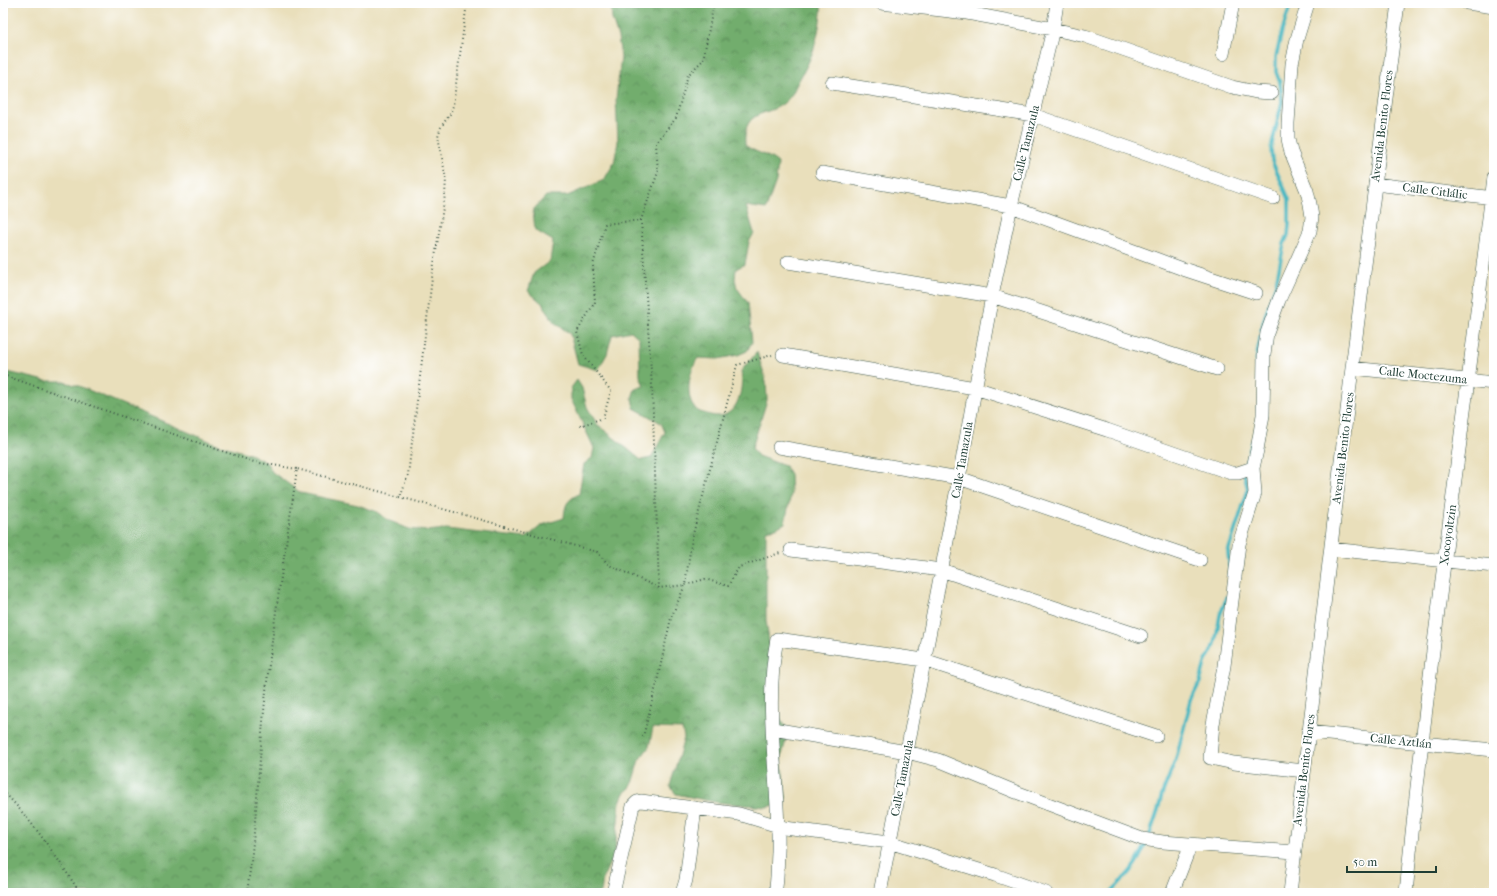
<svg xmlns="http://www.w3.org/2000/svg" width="1497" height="896" viewBox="0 0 1497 896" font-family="'IM FELL French Canon',serif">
<defs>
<pattern id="forest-crowns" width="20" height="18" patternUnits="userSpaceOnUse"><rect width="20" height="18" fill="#72ad6d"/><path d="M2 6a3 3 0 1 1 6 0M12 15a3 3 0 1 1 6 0" fill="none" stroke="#5d8e5a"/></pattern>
</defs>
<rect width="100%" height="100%" fill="#fff"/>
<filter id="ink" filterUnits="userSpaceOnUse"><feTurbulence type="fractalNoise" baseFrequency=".025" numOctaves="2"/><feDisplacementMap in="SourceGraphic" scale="8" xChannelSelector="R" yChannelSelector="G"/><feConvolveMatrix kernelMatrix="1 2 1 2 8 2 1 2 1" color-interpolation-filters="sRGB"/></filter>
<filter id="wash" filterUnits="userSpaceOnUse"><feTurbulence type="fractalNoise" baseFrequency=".012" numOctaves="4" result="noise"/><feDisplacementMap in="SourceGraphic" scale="16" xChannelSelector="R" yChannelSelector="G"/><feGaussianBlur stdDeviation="0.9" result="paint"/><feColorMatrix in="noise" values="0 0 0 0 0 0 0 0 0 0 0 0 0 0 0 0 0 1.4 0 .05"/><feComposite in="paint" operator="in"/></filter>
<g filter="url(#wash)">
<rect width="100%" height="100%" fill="#e9dfbb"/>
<!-- forest -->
<path fill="url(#forest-crowns)" stroke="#487550" d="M 611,3 L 821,3 C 823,13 816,44 812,54 C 808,64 803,73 798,82 C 795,87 793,94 789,98 C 772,119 742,105 745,145 C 755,153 768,154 778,163 L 776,181 L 766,209 L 746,206 L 754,233 L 749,242 L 745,264 L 736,269 L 735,279 L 737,288 L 748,303 L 752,342 L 747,351 L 738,355 L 718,359 L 698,358 C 689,370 684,398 696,409 C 699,413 706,413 710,415 C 737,422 744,391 741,371 L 757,352 L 766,381 L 767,400 L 752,448 L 758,456 L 785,466 L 790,474 L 791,494 L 785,523 L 776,528 L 766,530 L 766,620 L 770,648 L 775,711 L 786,727 L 787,736 L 781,759 L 786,798 L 776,805 L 766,807 L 715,802 L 676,794 L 670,786 L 684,738 L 682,729 L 653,728 L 649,747 L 639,760 L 631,787 L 624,793 L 620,802 L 615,851 L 603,878 L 601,893 L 3,893 L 3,371 L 46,381 L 61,381 L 79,386 L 214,443 L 250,454 L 267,463 L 272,472 L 301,493 L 358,505 L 375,511 L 390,521 L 409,529 L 427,531 L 446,529 L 526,538 L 542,525 L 564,518 C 565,504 567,500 579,494 L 584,464 L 592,458 L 594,448 L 571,399 L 571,388 L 577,380 L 582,388 L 587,407 L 597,424 L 641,460 L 651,458 L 665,432 L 661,423 L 634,408 L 632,398 L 635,389 L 644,386 L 640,376 L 639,338 L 631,331 L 612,335 L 607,354 L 598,370 L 578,364 L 570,334 L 554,322 L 543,304 L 528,291 L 534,273 L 550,261 L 553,241 L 535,230 L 533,210 L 546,196 L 567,196 L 604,180 L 614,163 L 618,142 L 616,99 L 621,57 L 618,37 L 612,19 Z"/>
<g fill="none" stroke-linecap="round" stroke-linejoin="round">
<!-- stream -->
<path stroke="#49b8c2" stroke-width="3.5" d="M 1261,331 L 1265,316 L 1276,283 L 1284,244 L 1288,235 L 1289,225 L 1289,199 L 1272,161 L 1271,148 L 1282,102 L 1280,83 L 1276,72 L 1276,57 L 1282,31 L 1291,3
M 1258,378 L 1256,362 L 1260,337
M 1245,467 L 1252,442
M 1230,573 L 1228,552 L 1248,490 L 1244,473
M 1149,837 L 1158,810 L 1162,794 L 1176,759 L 1191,700 L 1200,682 L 1205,663 L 1215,644 L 1220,615 L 1227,597
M 1110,893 C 1127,876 1137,866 1146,843"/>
</g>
</g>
<g filter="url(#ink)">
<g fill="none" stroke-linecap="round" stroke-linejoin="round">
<!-- minor casing -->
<g stroke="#3d5548" stroke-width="14">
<path id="minor" d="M 881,3 L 967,13 L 1053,29 L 1085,36 L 1232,87 L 1256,92 L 1272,93
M 1467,3 L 1494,7
M 1223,54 L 1233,3
M 832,83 L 1033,115 L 1273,198
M 822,173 L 1011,206 L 1183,269 L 1256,293
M 1375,184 L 1494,198
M 788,262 L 992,296 L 1217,369
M 783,355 L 975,388 L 1107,430 L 1231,473 L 1238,473 L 1253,468 L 1257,450 L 1263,415 L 1264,354 L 1267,333 L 1279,300 L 1310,231 L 1312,217 L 1310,204 L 1307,191 L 1291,152 L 1288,139 L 1288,123 L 1292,64 L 1297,39 L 1308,3
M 1352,368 L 1494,383
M 779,447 L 959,478 L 1200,560
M 1253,468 L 1255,493 L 1239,544 L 1224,666 L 1213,724 L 1210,758 L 1234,763 L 1304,771
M 1331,549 L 1494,566
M 791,550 L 941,570 L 1141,636
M 773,729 L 907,752 L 938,760 L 1016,792 L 1142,839 L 1163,842 L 1294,852
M 1308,732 L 1494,750
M 615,893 L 614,889 L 633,806 L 637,802 L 641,801 L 739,814 L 785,828 L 889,842 L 995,875 L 1046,893
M 682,893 L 686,880 L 695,808
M 775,893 C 778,880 777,866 778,853 C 780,782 763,709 777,639 L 924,660 L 1156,736
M 880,893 L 959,478 L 992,296 L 1011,206 L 1053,29 L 1057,3
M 1172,893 L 1191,844
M 1290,893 L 1352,368 L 1398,3
M 1406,893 C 1429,654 1465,416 1494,177"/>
</g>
<!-- path -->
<path stroke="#3d5548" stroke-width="2" stroke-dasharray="1 3" stroke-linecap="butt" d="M 641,220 L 652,386 L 659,588
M 3,375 L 254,462 L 297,469
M 580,426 L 603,418 L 611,391 L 583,355 L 577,332 L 595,302 L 593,265 L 605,224 L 641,220 L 658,172 L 656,143 L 676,118 L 688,75 L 703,60 L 714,3
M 400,497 L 597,552 L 609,565 L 659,588 L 685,585 L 705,579 L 728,586 L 739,567 L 780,553
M 643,737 L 656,686 L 671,618 L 685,585 L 692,538 L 737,365 L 772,355
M 3,791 C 33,822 57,857 80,893
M 247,893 C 257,823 259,752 267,682 C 275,611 287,540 297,469 L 400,497 L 408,475 L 433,270 L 445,195 L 446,179 L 438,136 L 441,127 L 450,114 L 453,106 L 467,3"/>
<!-- minor -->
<use href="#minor" stroke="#fff" stroke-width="13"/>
</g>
</g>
<g text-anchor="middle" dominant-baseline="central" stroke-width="3.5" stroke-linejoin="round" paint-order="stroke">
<!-- street labels -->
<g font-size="12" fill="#1f3d34" stroke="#fff">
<text transform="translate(1382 126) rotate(-83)">Avenida Benito Flores</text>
<text transform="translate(1026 143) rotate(-76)">Calle Tamazula</text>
<text transform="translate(1435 191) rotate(7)">Calle Citlálic</text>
<text transform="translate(1423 375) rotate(6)">Calle Moctezuma</text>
<text transform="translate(1343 448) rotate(-83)">Avenida Benito Flores</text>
<text transform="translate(962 460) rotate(-80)">Calle Tamazula</text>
<text transform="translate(1448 535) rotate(-82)">Xocoyoltzin</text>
<text transform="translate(1401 741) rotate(6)">Calle Aztlán</text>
<text transform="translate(1304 770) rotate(-83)">Avenida Benito Flores</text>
<text transform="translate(902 778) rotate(-79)">Calle Tamazula</text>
</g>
</g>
<!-- margin -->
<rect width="1497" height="896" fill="none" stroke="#fff" stroke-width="16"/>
<!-- scale -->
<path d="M1347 866v6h89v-6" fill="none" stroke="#1f3d34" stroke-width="2"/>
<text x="1353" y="866" font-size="12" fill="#1f3d34" stroke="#ffffff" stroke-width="3" paint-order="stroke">50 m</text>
</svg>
